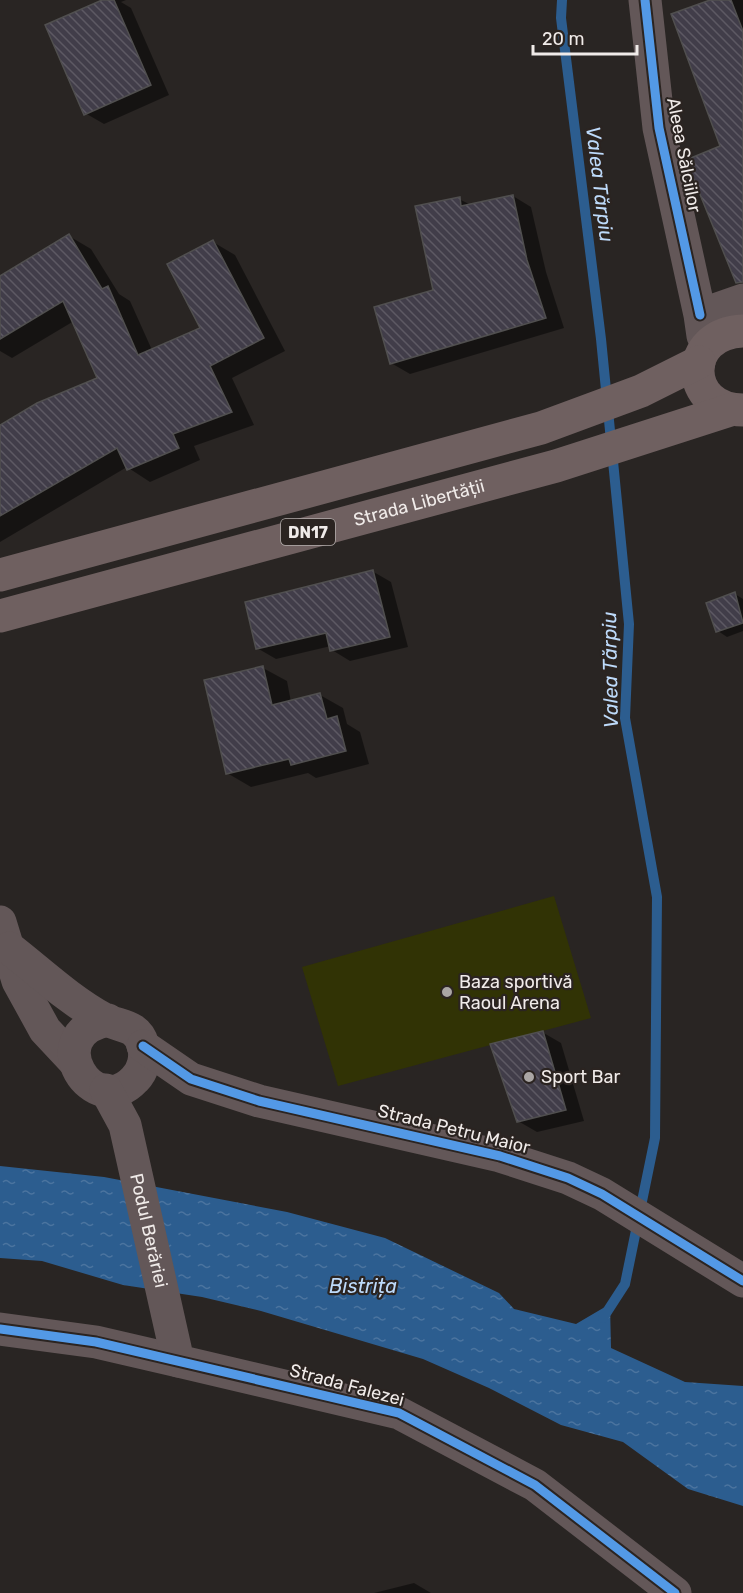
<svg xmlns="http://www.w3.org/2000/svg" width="743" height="1593" viewBox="0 0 743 1593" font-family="Rubik,sans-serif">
<defs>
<pattern id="water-ripples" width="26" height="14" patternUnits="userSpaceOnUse" patternTransform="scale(1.5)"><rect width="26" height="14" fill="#2c5d8f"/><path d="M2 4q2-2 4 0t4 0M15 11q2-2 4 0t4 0" fill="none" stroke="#4b749f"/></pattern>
<pattern id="building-back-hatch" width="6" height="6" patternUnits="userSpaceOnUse" patternTransform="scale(1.5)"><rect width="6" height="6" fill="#413d49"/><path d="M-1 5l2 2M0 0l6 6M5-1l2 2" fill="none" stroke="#5d5963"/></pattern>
</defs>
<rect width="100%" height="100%" fill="#292523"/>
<!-- green -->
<path fill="#313305" d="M 554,896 L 591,1018 L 338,1086 L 302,967 Z"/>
<!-- water -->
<path fill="url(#water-ripples)" d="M 0,1166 L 104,1177 L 287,1212 L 385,1238 L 499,1293 L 514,1309 L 576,1324 L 610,1304 L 611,1348 L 685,1382 L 743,1386 L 743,1506 L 688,1489 L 623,1442 L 561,1425 L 489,1388 L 423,1359 L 261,1311 L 202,1297 L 123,1285 L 42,1261 L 0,1258 Z"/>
<!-- shadow -->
<path fill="#0007" d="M 105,0 L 126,0 L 121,2 L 131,8 L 169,95 L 104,124 L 85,113 Z
M 708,0 L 743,0 L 743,272 L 722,146 L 711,1 Z
M 513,196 L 531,207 L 546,272 L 564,328 L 410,374 L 391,363 L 435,291 L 459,199 L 471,205 Z
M 69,236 L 91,249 L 119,294 L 130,301 L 152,350 L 202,329 L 213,242 L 235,255 L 285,351 L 232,378 L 254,425 L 194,446 L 200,460 L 150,482 L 127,467 L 0,542 L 0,427 L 99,378 L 74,321 L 12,358 L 0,351 L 0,278 Z
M 372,571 L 391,582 L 408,647 L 350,661 L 332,650 L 331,646 L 276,659 L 257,648 Z
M 735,594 L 743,599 L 743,631 L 727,637 L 718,631 Z
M 263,668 L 287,681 L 291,702 L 320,695 L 343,708 L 347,724 L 360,732 L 369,764 L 316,778 L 308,773 L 251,787 L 227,773 Z
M 542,1032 L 561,1043 L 584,1121 L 537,1132 L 518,1121 Z
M 414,1583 L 431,1593 L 374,1593 Z"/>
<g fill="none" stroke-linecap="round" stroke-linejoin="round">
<!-- stream -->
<path stroke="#2c5d8f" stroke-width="10" d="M 562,0 L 561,18 L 601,339 L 629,624 L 625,718 L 657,897 L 655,1138 L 625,1284 L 603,1318"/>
</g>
<!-- building -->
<path fill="url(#building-back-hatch)" stroke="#504f4f" stroke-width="1.5" d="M 102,0 L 114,0 L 151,85 L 84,115 L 45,25 Z
M 710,0 L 731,0 L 743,31 L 743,282 L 736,283 L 686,160 L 720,146 L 671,14 Z
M 513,195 L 527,260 L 546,318 L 390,364 L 374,307 L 433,290 L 415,206 L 460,197 L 461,206 Z
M 69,234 L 102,289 L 108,286 L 138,355 L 200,328 L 167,264 L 213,240 L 264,338 L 210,366 L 232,412 L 173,434 L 179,448 L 127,470 L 117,448 L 0,516 L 0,425 L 37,403 L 97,378 L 63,301 L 0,339 L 0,276 Z
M 373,570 L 390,637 L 330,651 L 326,633 L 256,649 L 245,602 Z
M 735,592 L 743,623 L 716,632 L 706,603 Z
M 263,666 L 272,705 L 320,693 L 327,719 L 337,716 L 346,751 L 291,765 L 289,759 L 226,774 L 204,680 Z
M 543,1031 L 566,1110 L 517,1122 L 490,1044 Z"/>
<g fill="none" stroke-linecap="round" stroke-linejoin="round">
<!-- minor -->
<path stroke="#635758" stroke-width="33" d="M 645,0 L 659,128 L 700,315
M 703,336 L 700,315 L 743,300
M 0,1329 L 96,1342 L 178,1361"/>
<!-- tertiary -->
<g stroke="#635758" stroke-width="33">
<path d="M 0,922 L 18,981 L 45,1030 L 74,1061"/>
<path d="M 9,948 C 40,972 69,1000 104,1019 C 120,1027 137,1024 143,1045 C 147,1057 143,1071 135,1079 C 94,1124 37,1034 108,1020"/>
<path d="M 143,1046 L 191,1079 L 259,1101 L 500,1156 L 568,1178 L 602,1194 L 743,1281"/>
<path id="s1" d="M 106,1090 L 125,1125 L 178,1361 L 399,1413 L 535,1485 L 675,1593"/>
</g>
<!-- primary -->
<g stroke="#6f6060" stroke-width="33">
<path d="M 743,331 C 682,333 684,410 743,410"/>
<path d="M 0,575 L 541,428 L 641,391 L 699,362"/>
<path id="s2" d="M 0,616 L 556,466 L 730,410"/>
</g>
<!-- cycleway casing -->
<g stroke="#2b2421" stroke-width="13">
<path id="cycleway" d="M 645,0 L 659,128 L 700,315
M 143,1046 L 191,1079 L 259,1101 L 500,1156 L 568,1178 L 602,1194 L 743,1281
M 0,1329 L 96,1342 L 399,1413 L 535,1485 L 675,1593"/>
</g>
<!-- cycleway -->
<use href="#cycleway" stroke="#5399e6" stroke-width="9"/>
</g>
<!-- markers -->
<g fill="#aaa6a4" stroke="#2b2421" stroke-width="2">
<circle cx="447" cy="992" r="6"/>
<circle cx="529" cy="1077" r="6"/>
</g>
<g text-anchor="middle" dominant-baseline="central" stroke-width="4.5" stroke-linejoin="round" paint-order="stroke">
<!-- shield labels -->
<rect fill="#2b2421" stroke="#b5afad" stroke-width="1.5" x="281" y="519" width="54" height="26" rx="4.5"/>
<g font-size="16" font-weight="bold" fill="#f0ebe9">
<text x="308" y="532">DN17</text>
</g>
<!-- street labels -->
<g font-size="18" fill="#f0ebe9" stroke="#2b2421">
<text transform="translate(684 155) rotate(79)">Aleea Sălciilor</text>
<text stroke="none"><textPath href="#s2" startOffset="434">Strada Libertății</textPath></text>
<text transform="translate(454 1129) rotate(14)">Strada Petru Maior</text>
<text stroke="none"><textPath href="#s1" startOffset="148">Podul Berăriei</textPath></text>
<text transform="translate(347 1385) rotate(15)">Strada Falezei</text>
</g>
<!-- poi labels -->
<g font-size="18" fill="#f0ebe9" stroke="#2b2421" text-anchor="start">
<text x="459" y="982">Baza sportivă<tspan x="459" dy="21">Raoul Arena</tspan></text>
<text x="541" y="1077">Sport Bar</text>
</g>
<!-- water labels -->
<g font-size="20" font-style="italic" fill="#bddafa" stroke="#2b2421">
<text transform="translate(600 184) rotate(83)">Valea Tărpiu</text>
<text transform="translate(610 670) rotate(-91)">Valea Tărpiu</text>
<text x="363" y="1286">Bistrița</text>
</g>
</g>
<!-- scale -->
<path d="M533 45v9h104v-9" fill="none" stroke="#f0ebe9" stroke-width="3"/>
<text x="542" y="45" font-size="18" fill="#f0ebe9" stroke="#2b2421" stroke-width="4.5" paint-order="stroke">20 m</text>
</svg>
